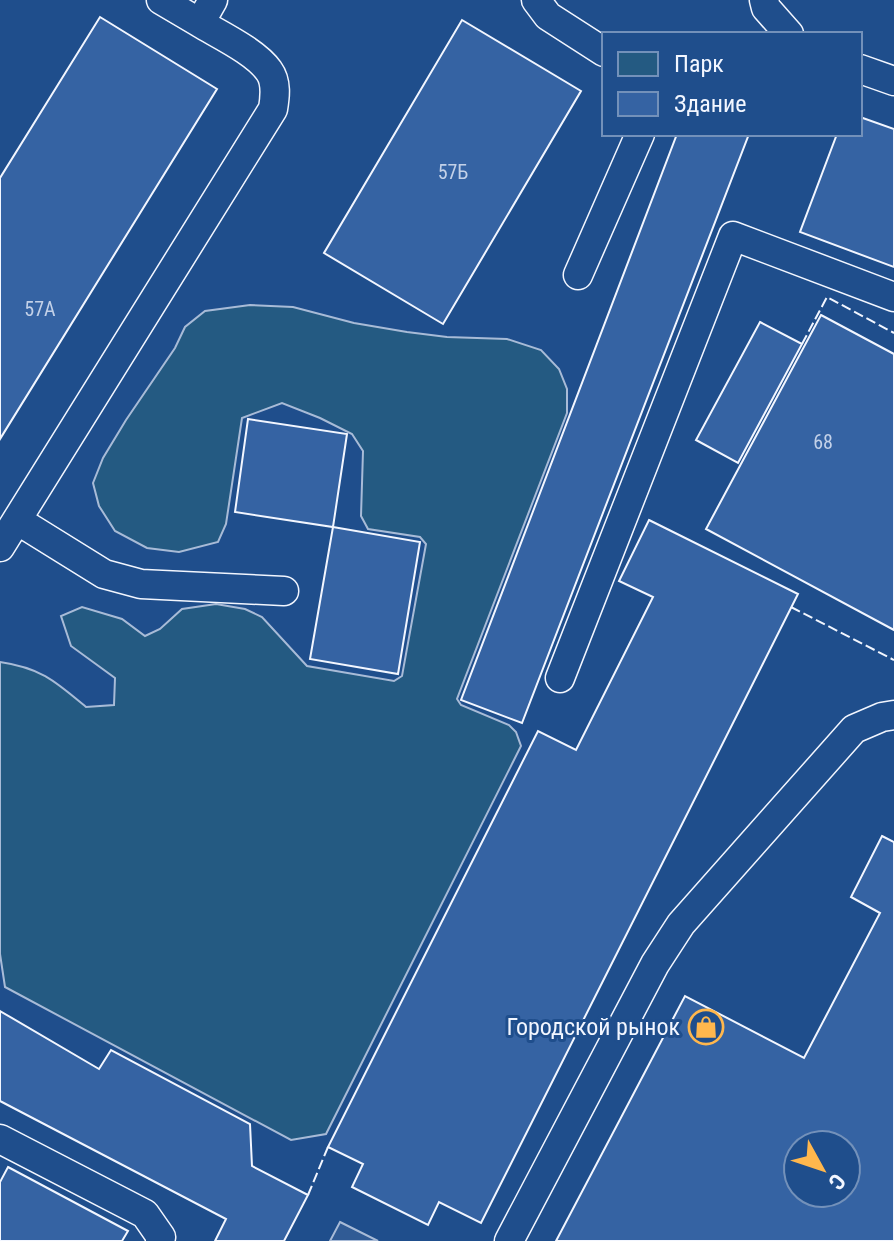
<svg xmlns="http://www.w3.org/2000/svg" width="894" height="1241" viewBox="0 0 894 1241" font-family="'Roboto Condensed',sans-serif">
<rect width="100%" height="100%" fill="#1f4e8c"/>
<!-- green -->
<path fill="#245a82" stroke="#a8bbd7" stroke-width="2" d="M 250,305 L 293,307 L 354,323 L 407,332 L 447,337 L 507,339 L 541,350 L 559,369 L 567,389 L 567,413 L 457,699 L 461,705 L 509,725 L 516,732 L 521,746 L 326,1134 L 291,1140 L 5,987 L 0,954 L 0,662 C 41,668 55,681 86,707 L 114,705 L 115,678 L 71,646 L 61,616 L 82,607 L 122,619 L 145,636 L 160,629 L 182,609 L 216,604 L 245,609 L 262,617 L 307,666 L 394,681 L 402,676 L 426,544 L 420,537 L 368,529 L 361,516 L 363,451 L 352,434 L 320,418 L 282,403 L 242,418 L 226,524 L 218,542 L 179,552 L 147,548 L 115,531 L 99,506 L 93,483 L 103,458 L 126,420 L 175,348 L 185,327 L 205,311 Z"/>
<!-- parking -->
<path fill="#305b95" stroke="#a8bbd7" stroke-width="2" d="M 340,1222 L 378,1241 L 330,1241 Z"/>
<!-- building -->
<path fill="#3563a3" stroke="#f2f6ff" stroke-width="2" fill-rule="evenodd" d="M 100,17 L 217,89 L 0,439 L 0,178 Z
M 462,20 L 581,91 L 443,324 L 324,253 Z
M 860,117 L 894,129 L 894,267 L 800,232 L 837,134 L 860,134 Z
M 677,134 L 749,134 L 522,723 L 461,700 Z
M 821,315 L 894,354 L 894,630 L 706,529 Z
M 760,322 L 802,344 L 738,463 L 696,440 Z
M 248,419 L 347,434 L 333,527 L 235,512 Z
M 649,520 L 798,594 L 481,1223 L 439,1202 L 428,1225 L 352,1187 L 363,1164 L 328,1147 L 538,731 L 576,750 L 653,597 L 619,581 Z
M 333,527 L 420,542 L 398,674 L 310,659 Z
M 882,836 L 894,842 L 894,1241 L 556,1241 L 685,996 L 804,1058 L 880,913 L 851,897 ZM 798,1145 L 846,1145 L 846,1193 L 798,1193 Z
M 0,1011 L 99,1069 L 111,1050 L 250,1124 L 252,1166 L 308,1195 L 284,1241 L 215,1241 L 226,1219 L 0,1101 Z
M 8,1167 L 128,1231 L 122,1241 L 0,1241 L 0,1182 Z"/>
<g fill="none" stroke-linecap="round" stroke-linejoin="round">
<!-- service casing -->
<g stroke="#f2f6ff" stroke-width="31">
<path id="service" d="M 161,0 L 200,23
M 536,0 L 548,16 L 604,52
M 764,0 L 766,8 L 789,34
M 860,69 L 894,81
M 578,275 L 640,134
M 17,520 L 104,574 L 141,584 L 284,591
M 0,547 L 273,109 C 275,97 277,82 269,71 C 256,52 220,35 200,23 L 213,0
M 560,678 L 733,236 L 894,297
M 0,1139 L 145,1214 L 161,1237 L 160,1241
M 509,1241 L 655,964 L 681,924 L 854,729 L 882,717 L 894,715"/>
</g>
<!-- service -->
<use href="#service" stroke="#1f4e8c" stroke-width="28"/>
<!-- fence -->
<path stroke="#f2f6ff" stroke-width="2" stroke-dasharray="10 4" stroke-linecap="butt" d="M 802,344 L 827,297 L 894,333
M 791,607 L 894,660
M 308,1195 L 328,1147"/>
</g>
<!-- icons -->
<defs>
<g id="shop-ring" transform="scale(1.8)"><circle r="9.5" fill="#1f4e8c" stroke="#ffb74d" stroke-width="1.5"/><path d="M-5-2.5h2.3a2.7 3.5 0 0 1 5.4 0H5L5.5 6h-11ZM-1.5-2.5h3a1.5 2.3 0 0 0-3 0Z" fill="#ffb74d"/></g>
</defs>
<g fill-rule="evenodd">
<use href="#shop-ring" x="706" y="1027"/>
</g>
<g text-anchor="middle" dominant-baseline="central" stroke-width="6" stroke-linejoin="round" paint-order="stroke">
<!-- number labels -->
<g font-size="20" fill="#c3d1e8">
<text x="453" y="172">57Б</text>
<text x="40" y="309">57А</text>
<text x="823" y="442">68</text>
</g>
<!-- poi labels -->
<g font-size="24" fill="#f2f6ff" stroke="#1f4e8c" text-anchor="end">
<text x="680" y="1027">Городской рынок</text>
</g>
</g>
<!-- legend -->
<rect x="602" y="32" width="260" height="104" fill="#1f4e8c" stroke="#7391ba" stroke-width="2"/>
<rect x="618" y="52" width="40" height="24" fill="#245a82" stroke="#7391ba" stroke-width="2"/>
<text x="674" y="72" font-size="24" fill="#f2f6ff">Парк</text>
<rect x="618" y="92" width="40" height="24" fill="#3563a3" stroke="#7391ba" stroke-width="2"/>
<text x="674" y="112" font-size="24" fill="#f2f6ff">Здание</text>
<!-- north arrow -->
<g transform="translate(822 1169) rotate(130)"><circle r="38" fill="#1f4e8c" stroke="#7391ba" stroke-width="2"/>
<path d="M0-6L14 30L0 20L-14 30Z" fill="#ffb74d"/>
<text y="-12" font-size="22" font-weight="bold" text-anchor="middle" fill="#f2f6ff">С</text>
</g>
</svg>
